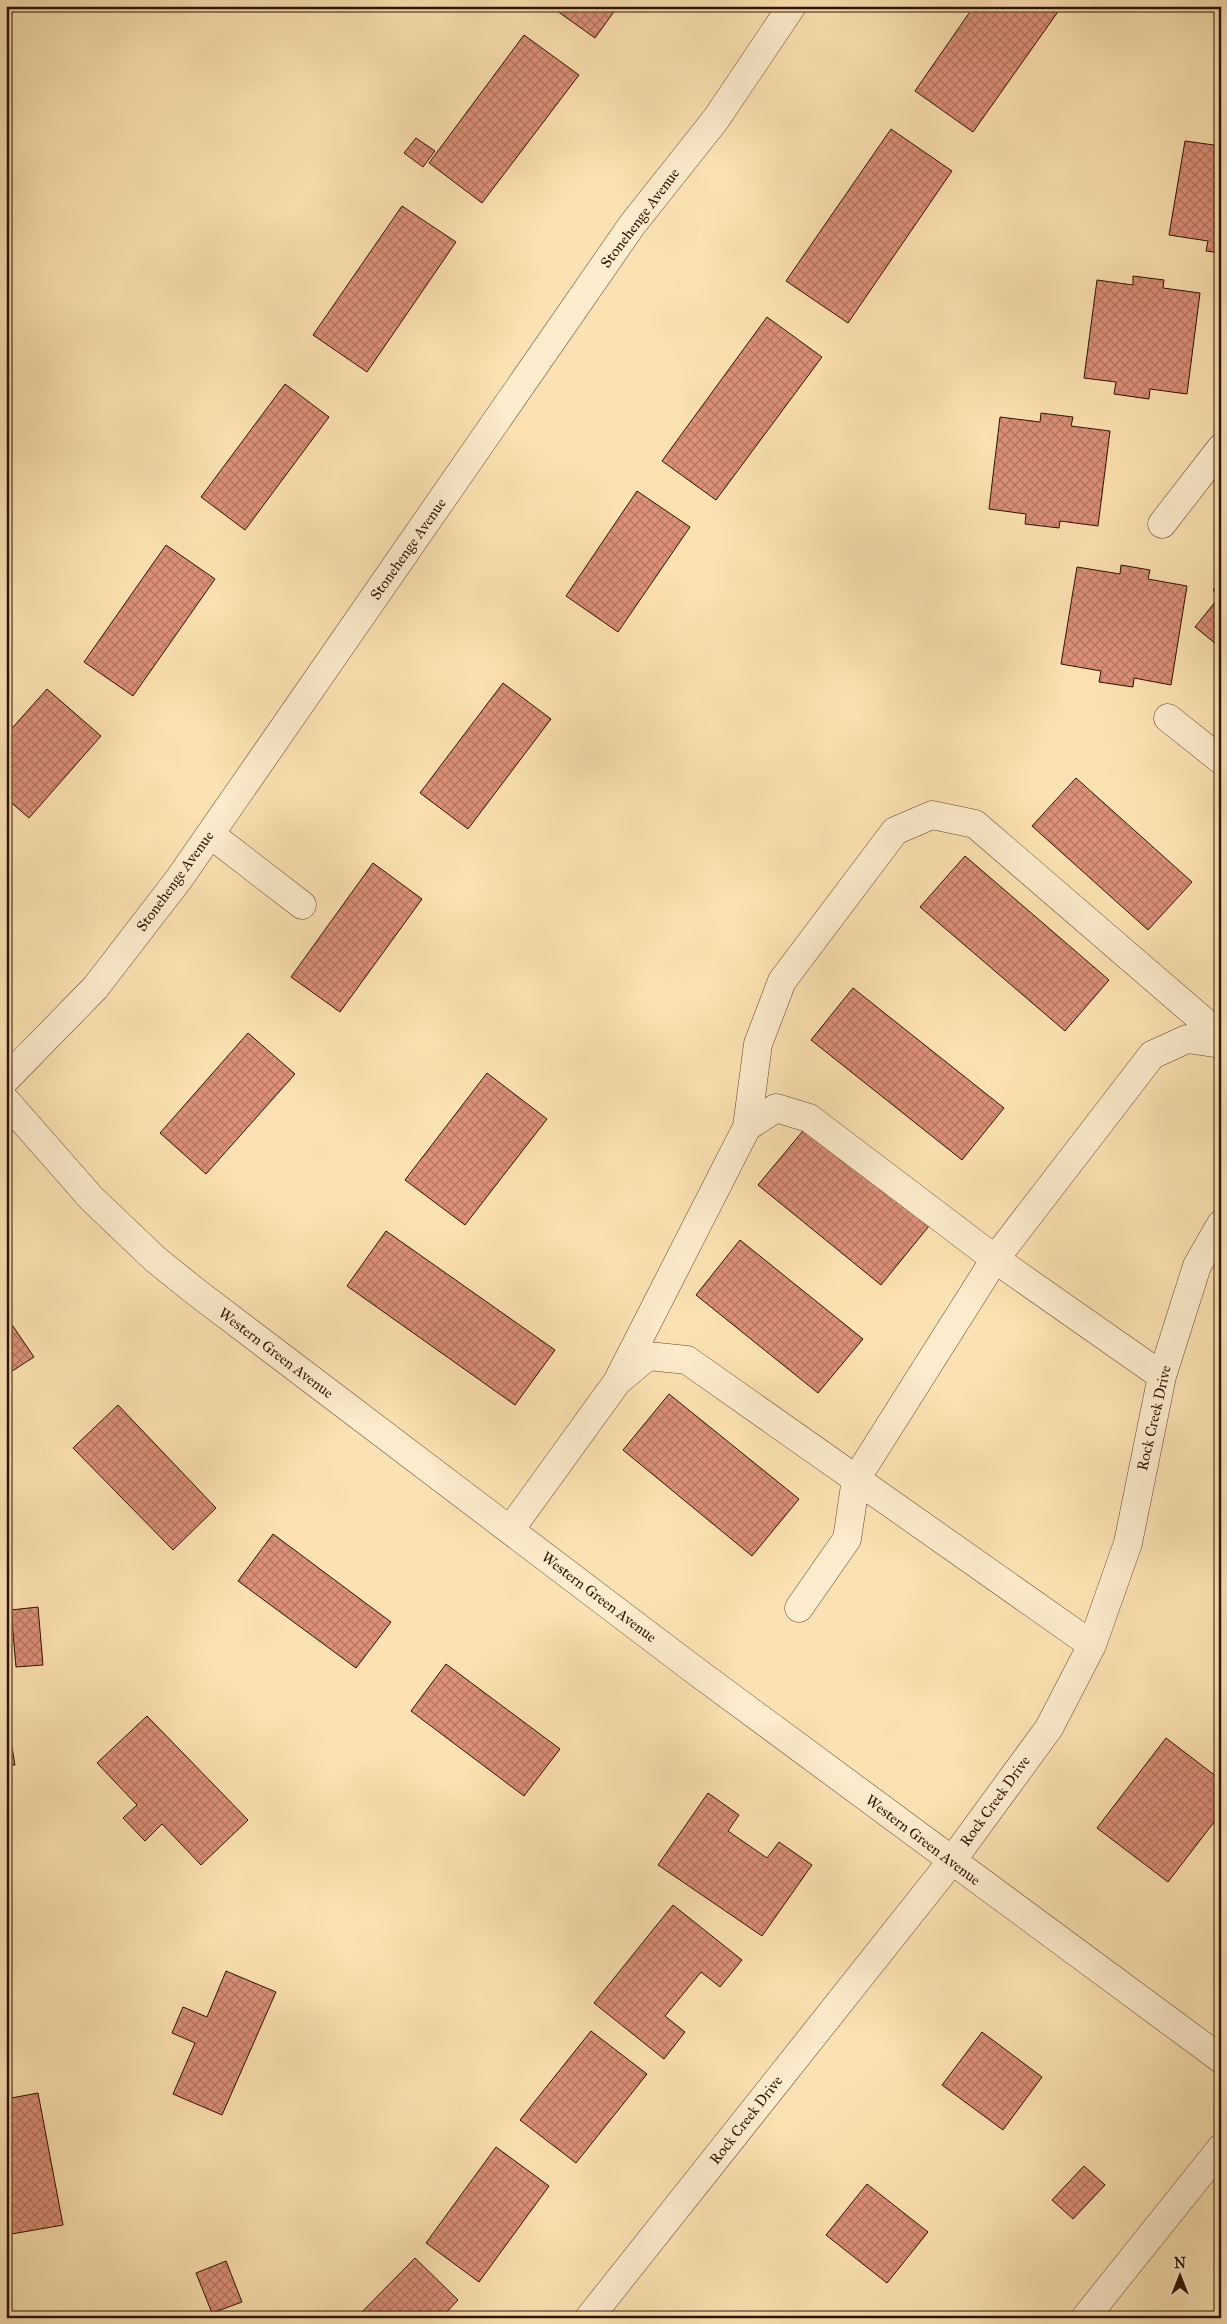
<svg xmlns="http://www.w3.org/2000/svg" width="1227" height="2324" viewBox="0 0 1227 2324" font-family="'IM FELL Great Primer',serif">
<defs>
<pattern id="building-cross-hatch" width="8" height="8" patternUnits="userSpaceOnUse" patternTransform="scale(1.25)"><rect width="8" height="8" fill="#dd9179"/><path d="M0 0l8 8M0 8l8-8" fill="none" stroke="#b47561"/></pattern>
</defs>
<rect width="100%" height="100%" fill="#fce2b2"/>
<filter id="stains"><feTurbulence type="fractalNoise" baseFrequency=".004" numOctaves="4"/><feColorMatrix values="0 0 0 0 .2 0 0 0 0 .09 0 0 0 0 .02 0 0 0 .5 -.17"/></filter>
<radialGradient id="worn" r=".72"><stop offset=".6" stop-color="#630" stop-opacity="0"/><stop offset="1" stop-color="#630" stop-opacity=".3"/></radialGradient>
<!-- building -->
<path fill="url(#building-cross-hatch)" stroke="#2e1200" d="M 550,6 L 618,6 L 595,38 Z
M 974,6 L 1062,6 L 973,132 L 915,91 Z
M 524,35 L 579,75 L 482,203 L 429,163 Z
M 891,129 L 952,171 L 848,323 L 786,281 Z
M 416,138 L 435,151 L 423,167 L 404,153 Z
M 1185,141 L 1221,146 L 1221,253 L 1206,251 L 1208,241 L 1169,235 Z
M 402,206 L 456,242 L 367,372 L 313,335 Z
M 1133,276 L 1164,280 L 1163,288 L 1200,293 L 1187,394 L 1150,389 L 1149,399 L 1114,394 L 1116,382 L 1084,378 L 1097,280 L 1133,285 Z
M 767,317 L 822,357 L 716,500 L 662,461 Z
M 285,384 L 329,417 L 245,530 L 201,497 Z
M 1041,413 L 1073,417 L 1071,426 L 1110,431 L 1098,526 L 1060,521 L 1059,528 L 1025,524 L 1026,514 L 989,509 L 1000,417 L 1040,422 Z
M 637,491 L 690,527 L 618,632 L 566,596 Z
M 166,545 L 215,579 L 133,696 L 84,662 Z
M 1121,565 L 1150,570 L 1148,579 L 1187,586 L 1171,685 L 1134,678 L 1133,687 L 1099,682 L 1101,671 L 1061,664 L 1077,567 L 1120,574 Z
M 1221,580 L 1221,648 L 1195,627 L 1220,596 L 1213,590 Z
M 503,683 L 551,719 L 468,829 L 420,793 Z
M 47,689 L 101,736 L 29,818 L 6,798 L 6,735 Z
M 1076,778 L 1192,882 L 1148,930 L 1032,826 Z
M 965,856 L 1109,980 L 1065,1031 L 920,907 Z
M 373,863 L 422,899 L 340,1012 L 291,977 Z
M 853,988 L 1004,1108 L 962,1160 L 811,1040 Z
M 248,1033 L 295,1074 L 206,1174 L 160,1133 Z
M 487,1073 L 547,1119 L 465,1225 L 405,1180 Z
M 807,1126 L 929,1226 L 881,1285 L 758,1185 Z
M 386,1231 L 555,1350 L 515,1405 L 347,1286 Z
M 740,1240 L 863,1339 L 818,1393 L 696,1295 Z
M 6,1316 L 34,1357 L 6,1375 Z
M 669,1394 L 799,1499 L 752,1556 L 623,1450 Z
M 118,1405 L 216,1508 L 173,1550 L 73,1448 Z
M 273,1534 L 391,1622 L 356,1668 L 238,1581 Z
M 38,1607 L 43,1665 L 16,1667 L 11,1610 Z
M 446,1664 L 560,1749 L 524,1796 L 411,1711 Z
M 147,1716 L 248,1820 L 201,1865 L 162,1824 L 145,1841 L 123,1818 L 137,1805 L 97,1763 Z
M 6,1724 L 8,1724 L 15,1765 L 6,1766 Z
M 1166,1738 L 1221,1780 L 1221,1813 L 1168,1882 L 1097,1828 Z
M 708,1793 L 739,1815 L 728,1831 L 767,1858 L 779,1842 L 812,1865 L 762,1936 L 658,1865 Z
M 673,1905 L 742,1960 L 720,1987 L 701,1972 L 665,2016 L 685,2032 L 664,2059 L 594,2003 Z
M 226,1971 L 276,1992 L 222,2115 L 173,2094 L 195,2043 L 172,2033 L 183,2007 L 207,2017 Z
M 591,2031 L 647,2074 L 576,2163 L 520,2120 Z
M 982,2032 L 1042,2077 L 1003,2130 L 942,2085 Z
M 38,2093 L 63,2225 L 6,2235 L 6,2099 Z
M 496,2147 L 549,2186 L 479,2282 L 426,2243 Z
M 1084,2166 L 1105,2185 L 1073,2219 L 1052,2200 Z
M 867,2184 L 928,2232 L 887,2283 L 826,2235 Z
M 415,2258 L 458,2300 L 441,2318 L 356,2318 Z
M 226,2261 L 242,2302 L 212,2313 L 196,2273 Z"/>
<g fill="none" stroke-linecap="round" stroke-linejoin="round">
<!-- minor casing -->
<g stroke="#62462c" stroke-width="29">
<path id="minor" d="M 1162,524 L 1221,448
M 1168,718 L 1221,760
M 210,834 L 302,905
M 6,1079 L 95,988 L 179,879 L 632,225 L 716,119 L 792,6
M 6,1101 L 92,1199 L 155,1259 L 196,1292 L 693,1669 L 1221,2059
M 747,1127 L 758,1044 L 782,981 L 895,831 L 932,815 L 975,824 L 1221,1036
M 617,1382 L 747,1127 L 776,1108 L 809,1118 L 995,1259 L 1162,1376
M 510,1530 L 617,1382 L 648,1356 L 687,1360 L 1092,1645
M 799,1608 L 847,1539 L 856,1479 L 995,1259 L 1152,1055 L 1187,1039 L 1221,1044
M 589,2318 L 951,1862 L 1049,1728 L 1092,1645 L 1128,1543 L 1162,1376 L 1197,1266 L 1221,1224
M 1085,2318 L 1221,2148"/>
</g>
<!-- minor -->
<use href="#minor" stroke="#fdeccd" stroke-width="28"/>
</g>
<g text-anchor="middle" dominant-baseline="central" stroke-width="4" stroke-linejoin="round" paint-order="stroke">
<!-- street labels -->
<g font-size="15" fill="#2e1200" stroke="#fdeccd">
<text transform="translate(640 218) rotate(-53)">Stonehenge Avenue</text>
<text transform="translate(408 549) rotate(-55)">Stonehenge Avenue</text>
<text transform="translate(175 881) rotate(-54)">Stonehenge Avenue</text>
<text transform="translate(276 1353) rotate(37)">Western Green Avenue</text>
<text transform="translate(1154 1418) rotate(-77)">Rock Creek Drive</text>
<text transform="translate(599 1597) rotate(37)">Western Green Avenue</text>
<text transform="translate(995 1801) rotate(-54)">Rock Creek Drive</text>
<text transform="translate(923 1840) rotate(37)">Western Green Avenue</text>
<text transform="translate(746 2120) rotate(-52)">Rock Creek Drive</text>
</g>
</g>
<!-- margin -->
<rect width="1227" height="2324" fill="none" stroke="#fce2b2" stroke-width="25"/>
<rect x="8" y="8" width="1212" height="2309" fill="none" stroke="#2e1200" stroke-width="2.5"/>
<rect x="12" y="12" width="1202" height="2299" fill="none" stroke="#2e1200"/>
<!-- north arrow -->
<g transform="translate(1180 2276)" stroke="#fdeccd" stroke-width="4" paint-order="stroke">
<path d="M0-4L9 19L0 12L-9 19Z" fill="#2e1200"/>
<text y="-8" font-size="14" font-weight="bold" text-anchor="middle" fill="#2e1200">N</text>
</g>
<rect width="100%" height="100%" filter="url(#stains)"/>
<rect width="100%" height="100%" fill="url(#worn)"/>
</svg>
